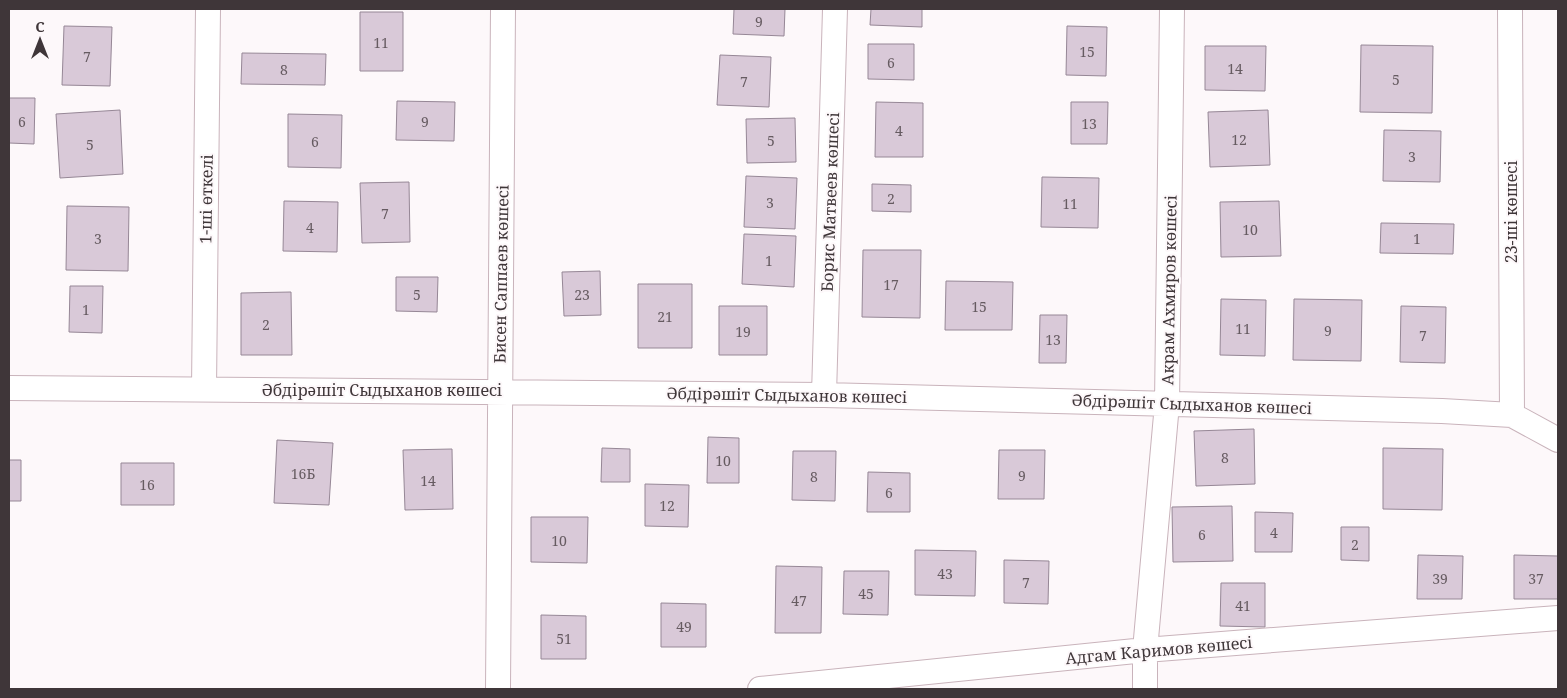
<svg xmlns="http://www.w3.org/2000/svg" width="1567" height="698" viewBox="0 0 1567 698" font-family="'Noto Serif',serif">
<rect width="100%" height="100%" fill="#fdf8fa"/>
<!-- building -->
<path fill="#d9c9d8" stroke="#968796" d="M 734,9 L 785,9 L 784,36 L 733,34 Z
M 871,9 L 922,9 L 922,27 L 870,25 Z
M 360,12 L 403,12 L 403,71 L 360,71 Z
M 64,26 L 112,27 L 110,86 L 62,85 Z
M 1067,26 L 1107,27 L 1106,76 L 1066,75 Z
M 868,44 L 914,44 L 914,80 L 868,79 Z
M 1361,45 L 1433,46 L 1432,113 L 1360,112 Z
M 1205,46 L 1266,46 L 1265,91 L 1205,90 Z
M 242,53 L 326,54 L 325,85 L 241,84 Z
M 720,55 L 771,57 L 769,107 L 717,105 Z
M 9,98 L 35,98 L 34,144 L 9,143 Z
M 397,101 L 455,102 L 454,141 L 396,140 Z
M 876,102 L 923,103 L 923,157 L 875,157 Z
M 1071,102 L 1108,102 L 1107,144 L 1071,144 Z
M 120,110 L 123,174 L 60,178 L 56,114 Z
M 1268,110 L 1270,165 L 1210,167 L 1208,112 Z
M 288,114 L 342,115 L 341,168 L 288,167 Z
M 795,118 L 796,162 L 747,163 L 746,119 Z
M 1384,130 L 1441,131 L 1440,182 L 1383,181 Z
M 746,176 L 797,178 L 795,229 L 744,227 Z
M 1042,177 L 1099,178 L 1098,228 L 1041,227 Z
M 409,182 L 410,242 L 362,243 L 360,183 Z
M 872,184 L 911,185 L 911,212 L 872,211 Z
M 284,201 L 338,202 L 337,252 L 283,251 Z
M 1279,201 L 1281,256 L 1221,257 L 1220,202 Z
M 67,206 L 129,207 L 128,271 L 66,270 Z
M 1381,223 L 1454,224 L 1453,254 L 1380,253 Z
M 744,234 L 796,236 L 794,287 L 742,284 Z
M 863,250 L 921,250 L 920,318 L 862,317 Z
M 600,271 L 601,315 L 564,316 L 562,272 Z
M 396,277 L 438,277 L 437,312 L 396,311 Z
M 946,281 L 1013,282 L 1012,330 L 945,330 Z
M 638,284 L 692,284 L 692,348 L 638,348 Z
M 70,286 L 103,286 L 102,333 L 69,332 Z
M 291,292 L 292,355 L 241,355 L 241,293 Z
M 1221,299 L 1266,300 L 1265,356 L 1220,355 Z
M 1294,299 L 1362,300 L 1361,361 L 1293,360 Z
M 719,306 L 767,306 L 767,355 L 719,355 Z
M 1401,306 L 1446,307 L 1445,363 L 1400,362 Z
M 1040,315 L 1067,315 L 1066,363 L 1039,363 Z
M 1254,429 L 1255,484 L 1196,486 L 1194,431 Z
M 708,437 L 739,438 L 739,483 L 707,483 Z
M 277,440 L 333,443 L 329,505 L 274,503 Z
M 602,448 L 630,449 L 630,482 L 601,482 Z
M 1383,448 L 1443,449 L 1442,510 L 1383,509 Z
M 452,449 L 453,509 L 405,510 L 403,450 Z
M 999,450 L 1045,450 L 1044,499 L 998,499 Z
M 793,451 L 836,451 L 835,501 L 792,500 Z
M 9,460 L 21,460 L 21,501 L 9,501 Z
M 121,463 L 174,463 L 174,505 L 121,505 Z
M 868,472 L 910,473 L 910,512 L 867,512 Z
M 645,484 L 689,485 L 688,527 L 645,526 Z
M 1232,506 L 1233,561 L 1173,562 L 1172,507 Z
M 1255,512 L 1293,513 L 1292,552 L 1255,552 Z
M 531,517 L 588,517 L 587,563 L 531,562 Z
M 1341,527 L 1369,527 L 1369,561 L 1341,560 Z
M 915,550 L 976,551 L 975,596 L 915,595 Z
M 1418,555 L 1463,556 L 1462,599 L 1417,599 Z
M 1514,555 L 1558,556 L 1558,599 L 1514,599 Z
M 1004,560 L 1049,561 L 1048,604 L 1004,603 Z
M 776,566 L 822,567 L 821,633 L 775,633 Z
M 844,571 L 889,571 L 888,615 L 843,614 Z
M 1221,583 L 1265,583 L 1265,627 L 1220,626 Z
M 661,603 L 706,604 L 706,647 L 661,647 Z
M 541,615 L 586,616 L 586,659 L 541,659 Z"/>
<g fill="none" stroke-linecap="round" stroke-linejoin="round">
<!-- minor casing -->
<g stroke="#c9b3bb" stroke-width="26">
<path id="minor" d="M 1510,9 L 1512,415
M 9,388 L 824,395 L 1442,411 L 1512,415 L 1558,440
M 204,389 L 208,9
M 824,395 L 835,9
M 498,689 L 503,9
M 760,689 L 1145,650 L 1558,618
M 1145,689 L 1145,650 L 1167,404 L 1172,9"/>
</g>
<!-- minor -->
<use href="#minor" stroke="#fff" stroke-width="24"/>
</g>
<g text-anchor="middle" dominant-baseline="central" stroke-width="4" stroke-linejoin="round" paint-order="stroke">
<!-- number labels -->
<g font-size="14" fill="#665b61">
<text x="759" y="21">9</text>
<text x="381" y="42">11</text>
<text x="1087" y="51">15</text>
<text x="87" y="56">7</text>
<text x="891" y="62">6</text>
<text x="1235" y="68">14</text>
<text x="284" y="69">8</text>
<text x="1396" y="79">5</text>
<text x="744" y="81">7</text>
<text x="22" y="121">6</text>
<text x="425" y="121">9</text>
<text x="1089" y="123">13</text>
<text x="899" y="130">4</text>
<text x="1239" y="139">12</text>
<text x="771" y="140">5</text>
<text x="315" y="141">6</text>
<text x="90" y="144">5</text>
<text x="1412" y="156">3</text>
<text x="891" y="198">2</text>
<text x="770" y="202">3</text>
<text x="1070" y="203">11</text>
<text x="385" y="213">7</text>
<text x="310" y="227">4</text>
<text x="1250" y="229">10</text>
<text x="98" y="238">3</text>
<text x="1417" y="238">1</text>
<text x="769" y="260">1</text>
<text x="891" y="284">17</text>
<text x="417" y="294">5</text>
<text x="582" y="294">23</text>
<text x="979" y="306">15</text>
<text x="86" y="309">1</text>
<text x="665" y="316">21</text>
<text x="266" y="324">2</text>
<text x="1243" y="328">11</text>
<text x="1328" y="330">9</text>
<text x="743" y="331">19</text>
<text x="1423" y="335">7</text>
<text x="1053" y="339">13</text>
<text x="1225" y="457">8</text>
<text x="723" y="460">10</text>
<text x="303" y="473">16Б</text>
<text x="1022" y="475">9</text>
<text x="814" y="476">8</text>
<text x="428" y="480">14</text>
<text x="147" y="484">16</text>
<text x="889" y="492">6</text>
<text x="667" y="505">12</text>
<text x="1274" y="532">4</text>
<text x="1202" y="534">6</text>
<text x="559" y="540">10</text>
<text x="1355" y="544">2</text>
<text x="945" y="573">43</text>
<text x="1440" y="578">39</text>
<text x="1536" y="578">37</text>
<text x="1026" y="582">7</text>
<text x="866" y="593">45</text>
<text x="799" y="600">47</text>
<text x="1243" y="605">41</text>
<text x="684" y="626">49</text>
<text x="564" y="638">51</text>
</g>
<!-- street labels -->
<g font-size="16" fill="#3f3639" stroke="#fdf8fa">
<text transform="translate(206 199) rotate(-89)">1-ші өткелі</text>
<text transform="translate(830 202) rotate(-88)">Борис Матвеев көшесі</text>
<text transform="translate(1511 212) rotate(-90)">23-шi көшесi</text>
<text transform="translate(501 274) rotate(-89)">Бисен Саппаев көшесі</text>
<text transform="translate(1169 290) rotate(-89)">Акрам Ахмиров көшесі</text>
<text x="382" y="390">Әбдірәшіт Сыдыханов көшесі</text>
<text transform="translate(787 395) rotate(1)">Әбдірәшіт Сыдыханов көшесі</text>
<text transform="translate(1192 404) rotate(2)">Әбдірәшіт Сыдыханов көшесі</text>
<text transform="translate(1159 650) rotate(-5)">Адгам Каримов көшесі</text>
</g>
</g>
<!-- border -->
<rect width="1567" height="698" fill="none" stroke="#3f3639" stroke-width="20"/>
<!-- north arrow -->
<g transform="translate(40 40)" stroke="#fdf8fa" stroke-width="4" paint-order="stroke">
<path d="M0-4L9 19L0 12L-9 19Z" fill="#3f3639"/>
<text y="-8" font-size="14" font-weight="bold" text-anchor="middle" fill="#3f3639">С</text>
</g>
</svg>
